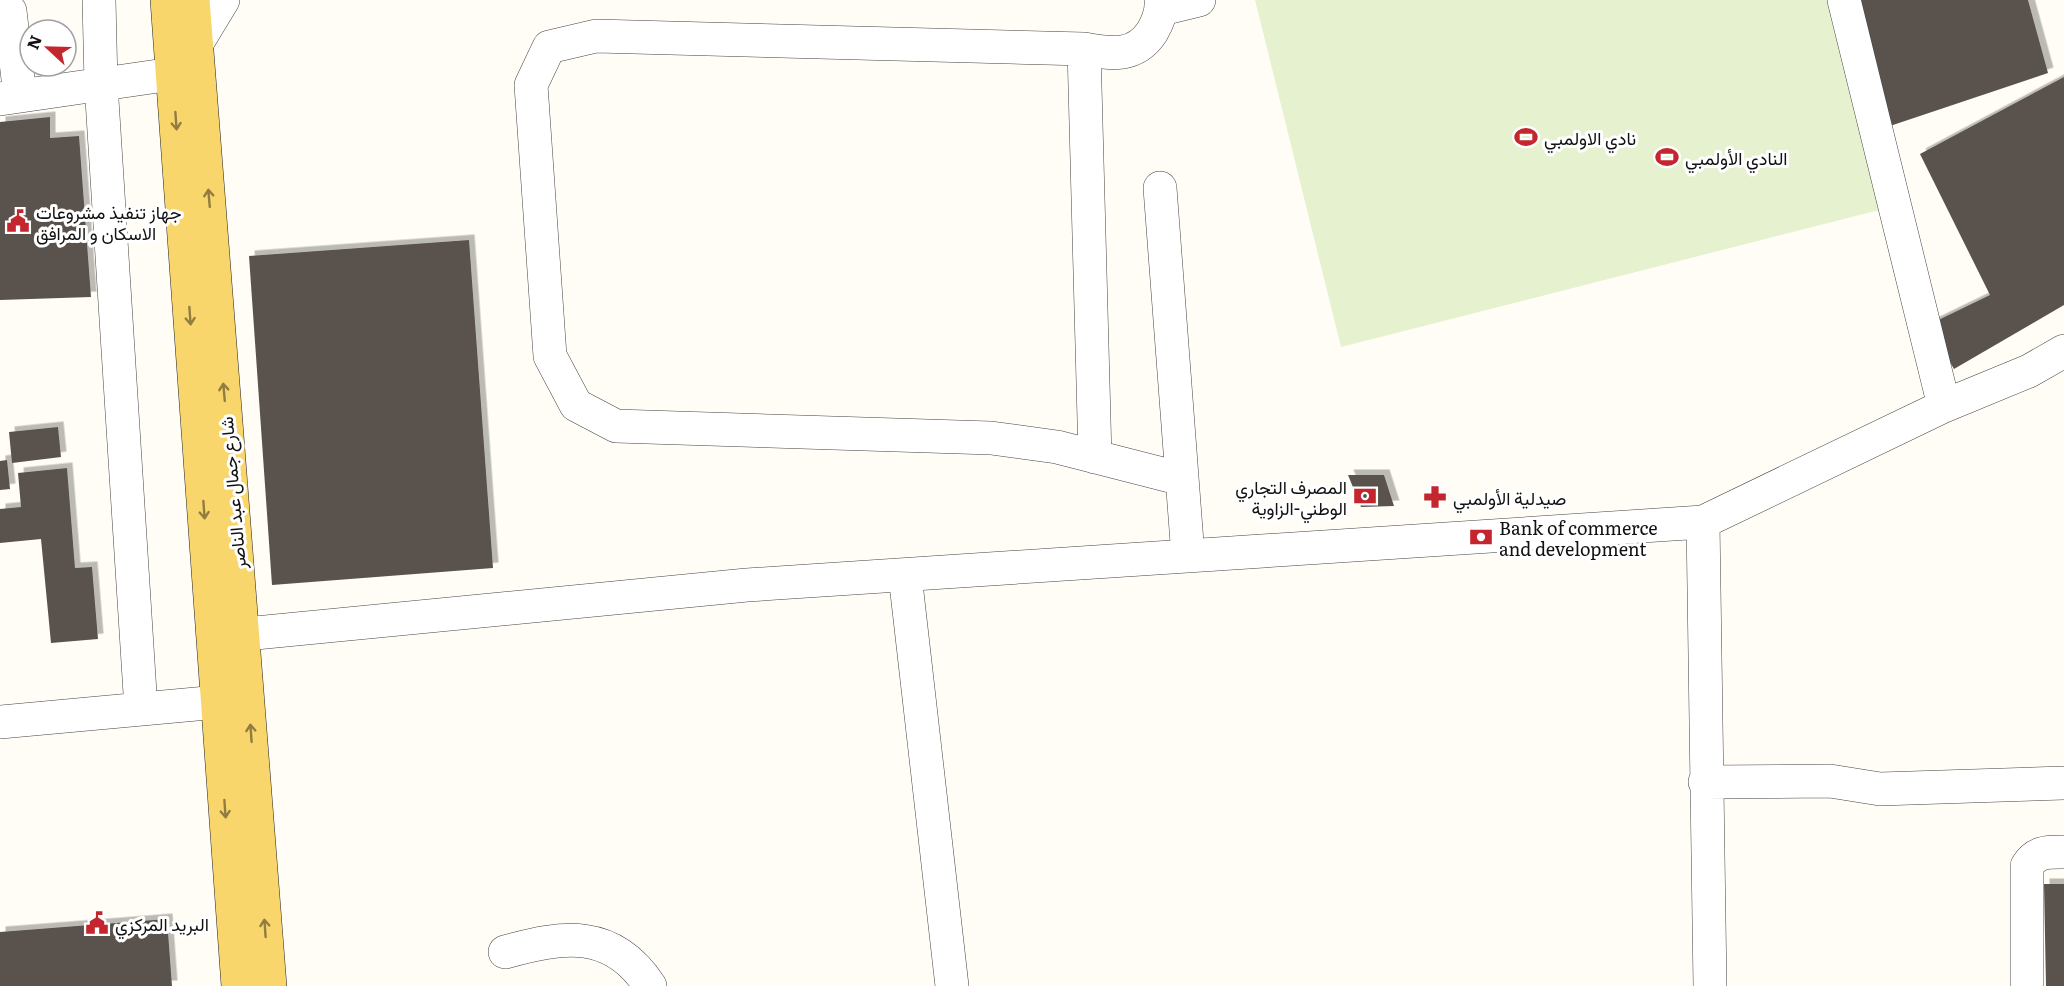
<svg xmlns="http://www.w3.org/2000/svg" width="2064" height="986" viewBox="0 0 2064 986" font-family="Literata,Vazirmatn,serif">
<defs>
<filter id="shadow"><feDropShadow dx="5.5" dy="-5.5" stdDeviation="0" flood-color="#0004"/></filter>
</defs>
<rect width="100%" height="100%" fill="#fffdf5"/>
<!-- pitch -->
<path fill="#e6f2cf" d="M 1255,0 L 1852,0 L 1903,204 L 1341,347 Z"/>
<!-- building -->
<path fill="#5a524d" filter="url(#shadow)" d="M 1852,0 L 2028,0 L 2048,73 L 1884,128 Z
M 2064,77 L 2064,305 L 1954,369 L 1928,325 L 1990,295 L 1920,154 Z
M 50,117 L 50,138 L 79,136 L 91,297 L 0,300 L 0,122 Z
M 469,240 L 493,568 L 272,585 L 249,256 Z
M 58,427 L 61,457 L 12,463 L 9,432 Z
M 7,460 L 10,489 L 0,490 L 0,461 Z
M 67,468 L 75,568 L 92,567 L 98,639 L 51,643 L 41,539 L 0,543 L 0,509 L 21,507 L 18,473 Z
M 1348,475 L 1384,475 L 1394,506 L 1361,507 Z
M 2044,884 L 2064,884 L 2064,986 L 2046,986 Z
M 167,919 L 172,986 L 0,986 L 0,932 Z"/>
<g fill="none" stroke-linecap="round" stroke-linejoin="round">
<!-- minor casing -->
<g stroke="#444" stroke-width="34">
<path id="minor" d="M 99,0 L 101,84 L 141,709
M 1161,0 C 1162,12 1158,22 1152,32 C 1135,58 1111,54 1084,49 L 596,36 L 549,47 L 531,85 L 550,356 L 576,405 L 616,426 L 991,438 L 1057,447 L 1182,479
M 1844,0 L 1944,406
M 1162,9 L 1199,0
M 10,11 L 20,96
M 1084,49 L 1095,457
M 0,99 L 172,74 L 197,43 L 223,0
M 1160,188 L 1188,556
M 1703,522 L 1710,986
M 905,575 L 952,986
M 214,637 L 747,585 L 1703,522 L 1944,406 L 2029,371 L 2064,351
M 0,722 L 218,702
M 1705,782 L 1830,781 L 1880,789 L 2064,783
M 505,952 C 563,936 612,928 650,986
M 2027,986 L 2027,866 C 2036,851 2048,852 2064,852"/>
</g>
<!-- major casing -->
<g stroke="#222" stroke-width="34">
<path id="major" d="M 167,0 L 238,986
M 193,0 L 270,986"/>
</g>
<!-- minor -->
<use href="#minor" stroke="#fff" stroke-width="33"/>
<!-- major -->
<use href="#major" stroke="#f9d66b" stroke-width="33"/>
</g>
<!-- one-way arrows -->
<defs><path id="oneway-shaft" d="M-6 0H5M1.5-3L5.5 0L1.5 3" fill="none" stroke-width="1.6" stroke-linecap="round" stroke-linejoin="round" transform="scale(1.5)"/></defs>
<g stroke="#917d42">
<use href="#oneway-shaft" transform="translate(176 121) rotate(86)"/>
<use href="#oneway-shaft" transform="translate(209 198) rotate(-95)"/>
<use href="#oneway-shaft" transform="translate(190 316) rotate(86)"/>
<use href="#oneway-shaft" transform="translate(224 392) rotate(-95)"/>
<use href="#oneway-shaft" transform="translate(204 510) rotate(86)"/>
<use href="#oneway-shaft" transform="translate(251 733) rotate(-94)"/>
<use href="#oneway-shaft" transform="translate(225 809) rotate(86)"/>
<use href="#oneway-shaft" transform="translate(265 928) rotate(-94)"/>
</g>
<!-- icons -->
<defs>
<g id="stadium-bare" transform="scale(1.8)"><path d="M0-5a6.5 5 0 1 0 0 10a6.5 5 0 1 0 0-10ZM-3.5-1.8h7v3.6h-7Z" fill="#c4262e" stroke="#fff" stroke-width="2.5" paint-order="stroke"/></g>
<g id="civic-bare" transform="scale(1.8)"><path d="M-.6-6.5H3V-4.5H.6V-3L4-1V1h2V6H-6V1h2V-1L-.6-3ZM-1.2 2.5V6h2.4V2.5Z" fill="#c4262e" stroke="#fff" stroke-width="2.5" paint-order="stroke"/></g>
<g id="bank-bare" transform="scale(1.8)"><path d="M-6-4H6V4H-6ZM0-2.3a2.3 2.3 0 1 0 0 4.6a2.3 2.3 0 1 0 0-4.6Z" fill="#c4262e" stroke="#fff" stroke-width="2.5" paint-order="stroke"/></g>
<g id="pharmacy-bare" transform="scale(1.8)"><path d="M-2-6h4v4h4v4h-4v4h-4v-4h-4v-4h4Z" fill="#c4262e" stroke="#fff" stroke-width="2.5" paint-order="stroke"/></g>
</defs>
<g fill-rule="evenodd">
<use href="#stadium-bare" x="1526" y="137"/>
<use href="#stadium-bare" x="1667" y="157"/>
<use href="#civic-bare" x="18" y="221"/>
<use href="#bank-bare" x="1365" y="496"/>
<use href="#pharmacy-bare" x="1435" y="497"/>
<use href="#bank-bare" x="1481" y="537"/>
<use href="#civic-bare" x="97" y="923"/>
</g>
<g text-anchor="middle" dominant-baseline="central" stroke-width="6" stroke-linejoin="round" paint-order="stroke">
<!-- poi labels -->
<g font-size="18" fill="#111" stroke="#fff" text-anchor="start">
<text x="1544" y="137">نادي الاولمبي</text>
<text x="1685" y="157">النادي الأولمبي</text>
<text x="36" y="211">جهاز تنفيذ مشروعات<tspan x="36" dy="21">الاسكان و المرافق</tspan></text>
<text x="1347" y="486" text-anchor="end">المصرف التجاري<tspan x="1347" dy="21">الوطني-الزاوية</tspan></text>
<text x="1453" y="497">صيدلية الأولمبي</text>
<text x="1499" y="527">Bank of commerce<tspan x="1499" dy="21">and development</tspan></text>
<text x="115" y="923">البريد المركزي</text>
</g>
<!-- street labels -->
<g font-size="18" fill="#111" stroke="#fff">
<text transform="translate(232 493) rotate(-95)">شارع جمال عبد الناصر</text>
</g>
</g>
<!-- north arrow -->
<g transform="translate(48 48) rotate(292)"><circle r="28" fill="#ffffff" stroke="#a0a0a0" stroke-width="1.5"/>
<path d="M0-4.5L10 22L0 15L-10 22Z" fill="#c4262e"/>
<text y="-9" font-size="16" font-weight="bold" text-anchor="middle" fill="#111111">N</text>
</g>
</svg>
